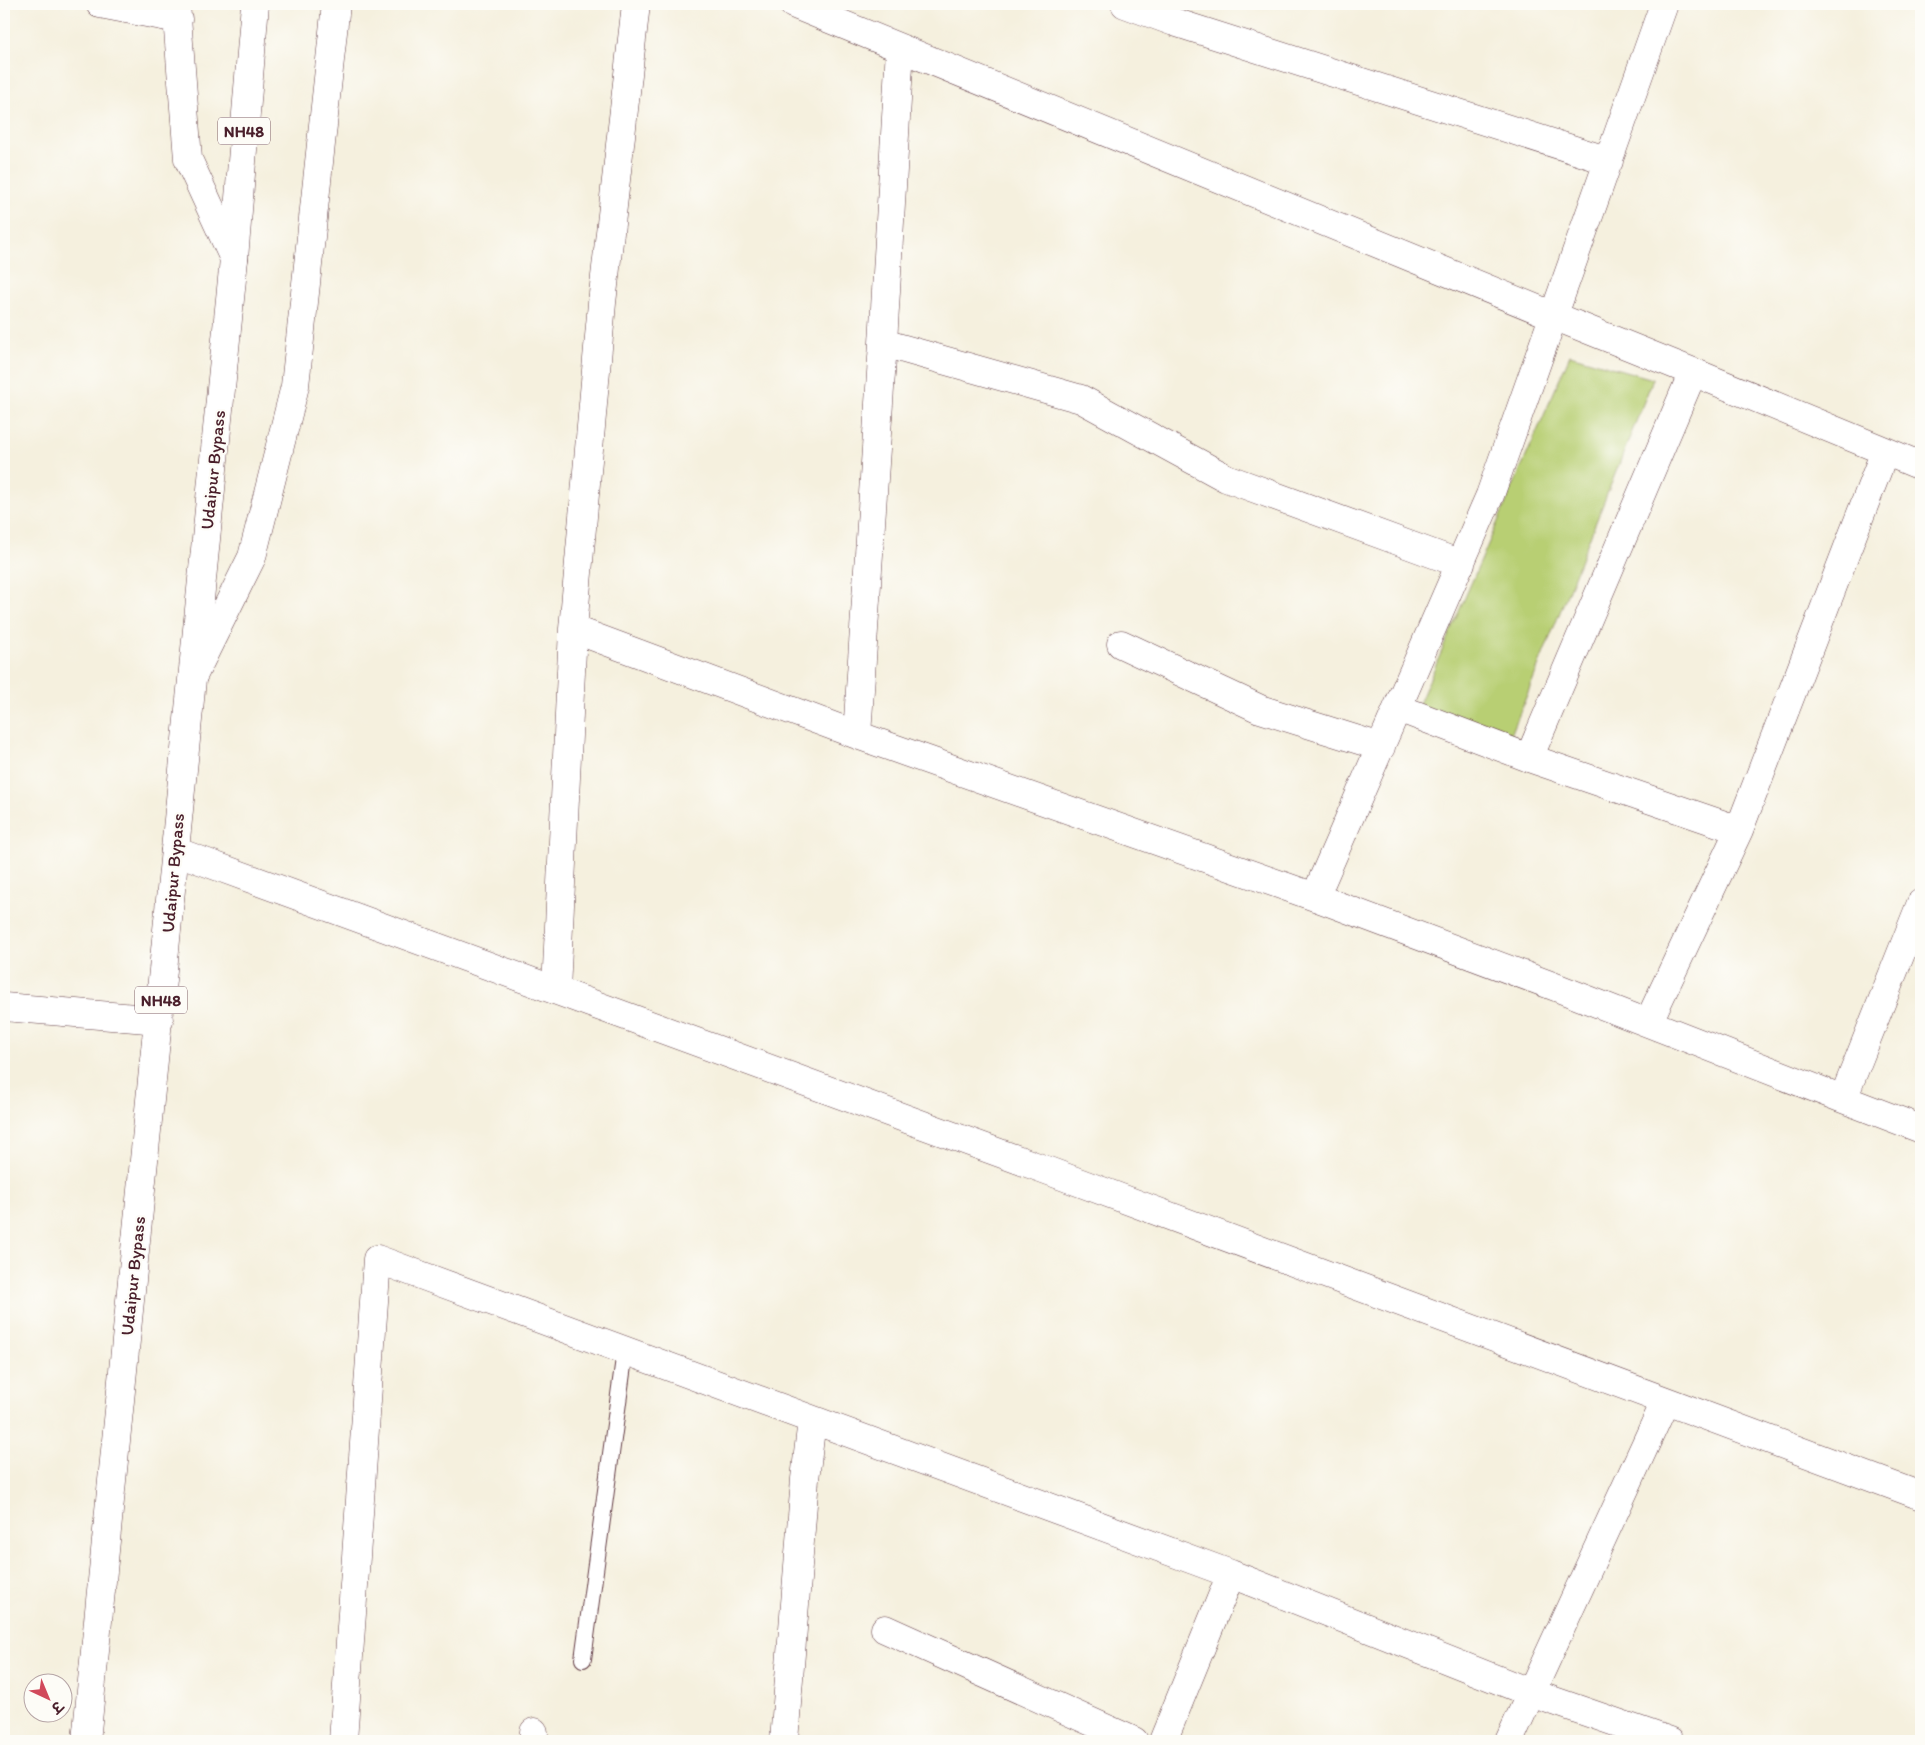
<svg xmlns="http://www.w3.org/2000/svg" width="1925" height="1745" viewBox="0 0 1925 1745" font-family="Itim,'Playpen Sans Deva',sans-serif">
<rect width="100%" height="100%" fill="#fdfcf7"/>
<filter id="ink" filterUnits="userSpaceOnUse"><feTurbulence type="fractalNoise" baseFrequency=".02" numOctaves="2"/><feDisplacementMap in="SourceGraphic" scale="10" xChannelSelector="R" yChannelSelector="G"/><feConvolveMatrix kernelMatrix="1 2 1 2 8 2 1 2 1" color-interpolation-filters="sRGB"/></filter>
<filter id="wash" filterUnits="userSpaceOnUse"><feTurbulence type="fractalNoise" baseFrequency=".0096" numOctaves="4" result="noise"/><feDisplacementMap in="SourceGraphic" scale="20" xChannelSelector="R" yChannelSelector="G"/><feGaussianBlur stdDeviation="1.12" result="paint"/><feColorMatrix in="noise" values="0 0 0 0 0 0 0 0 0 0 0 0 0 0 0 0 0 1.4 0 .05"/><feComposite in="paint" operator="in"/></filter>
<g filter="url(#wash)">
<rect width="100%" height="100%" fill="#f5f0de"/>
<!-- green -->
<path fill="#b8cf73" stroke="#81774f" d="M 1570,355 L 1653,379 L 1507,745 L 1418,706 Z"/>
</g>
<g filter="url(#ink)">
<g fill="none" stroke-linecap="round" stroke-linejoin="round">
<!-- service casing -->
<g stroke="#643e46" stroke-width="18">
<path id="service" d="M 583,1659 L 625,1351"/>
</g>
<!-- minor casing -->
<g stroke="#643e46" stroke-width="29">
<path id="minor" d="M 100,4 L 178,19
M 176,4 L 188,159 L 234,259
M 793,4 L 1554,316 L 1693,372 L 1529,758 L 1398,708
M 1125,4 L 1174,22 L 1609,161
M 1664,4 L 1490,495 L 1315,897 L 1553,986 L 1843,1099
M 883,343 L 1081,399 L 1226,478 L 1461,564
M 1693,372 L 1885,451 L 1739,830
M 1885,451 L 1921,466
M 573,629 L 857,735 L 1315,897
M 1121,644 L 1260,709 L 1381,747
M 193,676 L 252,557 L 295,386 L 336,4
M 857,735 L 883,343 L 900,48
M 1529,758 L 1739,830 L 1648,1023
M 175,851 L 1038,1167 L 1921,1496
M 1921,903 L 1843,1099 L 1921,1129
M 556,990 L 573,629 L 602,303 L 636,4
M 4,1007 L 159,1020
M 1231,1574 L 1531,1693 L 1670,1741
M 885,1629 L 1134,1741
M 343,1741 L 377,1259 L 1231,1574 L 1163,1741
M 533,1741 L 534,1732
M 784,1741 L 805,1479 L 812,1420
M 1509,1741 L 1665,1402"/>
</g>
<!-- trunk casing -->
<g stroke="#643e46" stroke-width="29">
<path id="trunk" d="M 86,1741 L 234,259 L 255,4"/>
</g>
<!-- service -->
<use href="#service" stroke="#fff" stroke-width="16"/>
<!-- minor -->
<use href="#minor" stroke="#fff" stroke-width="28"/>
<!-- trunk -->
<use href="#trunk" stroke="#fff" stroke-width="28"/>
</g>
</g>
<g text-anchor="middle" dominant-baseline="central" stroke-width="4.5" stroke-linejoin="round" paint-order="stroke">
<!-- shield labels -->
<g fill="#fdfcf7" stroke="#806168" stroke-width="1">
<rect x="218" y="117.5" width="52" height="27" rx="4"/>
<rect x="135" y="986.5" width="52" height="27" rx="4"/>
</g>
<g font-size="16" font-weight="bold" fill="#4a1f2b">
<text x="244" y="131">NH48</text>
<text x="161" y="1000">NH48</text>
</g>
<!-- street labels -->
<g font-size="18" fill="#4a1f2b" stroke="#fdfcf7">
<text transform="translate(213 470) rotate(-84)">Udaipur Bypass</text>
<text transform="translate(173 873) rotate(-85)">Udaipur Bypass</text>
<text transform="translate(133 1276) rotate(-84)">Udaipur Bypass</text>
</g>
</g>
<!-- margin -->
<rect width="1925" height="1745" fill="none" stroke="#fdfcf7" stroke-width="20"/>
<!-- north arrow -->
<g transform="translate(48 1698) rotate(136)"><circle r="24" fill="#fdfcf7" stroke="#b5a4a5"/>
<path d="M0-4L9 19L0 12L-9 19Z" fill="#d1495b"/>
<text y="-8" font-size="14" font-weight="bold" text-anchor="middle" fill="#4a1f2b">उ</text>
</g>
</svg>
